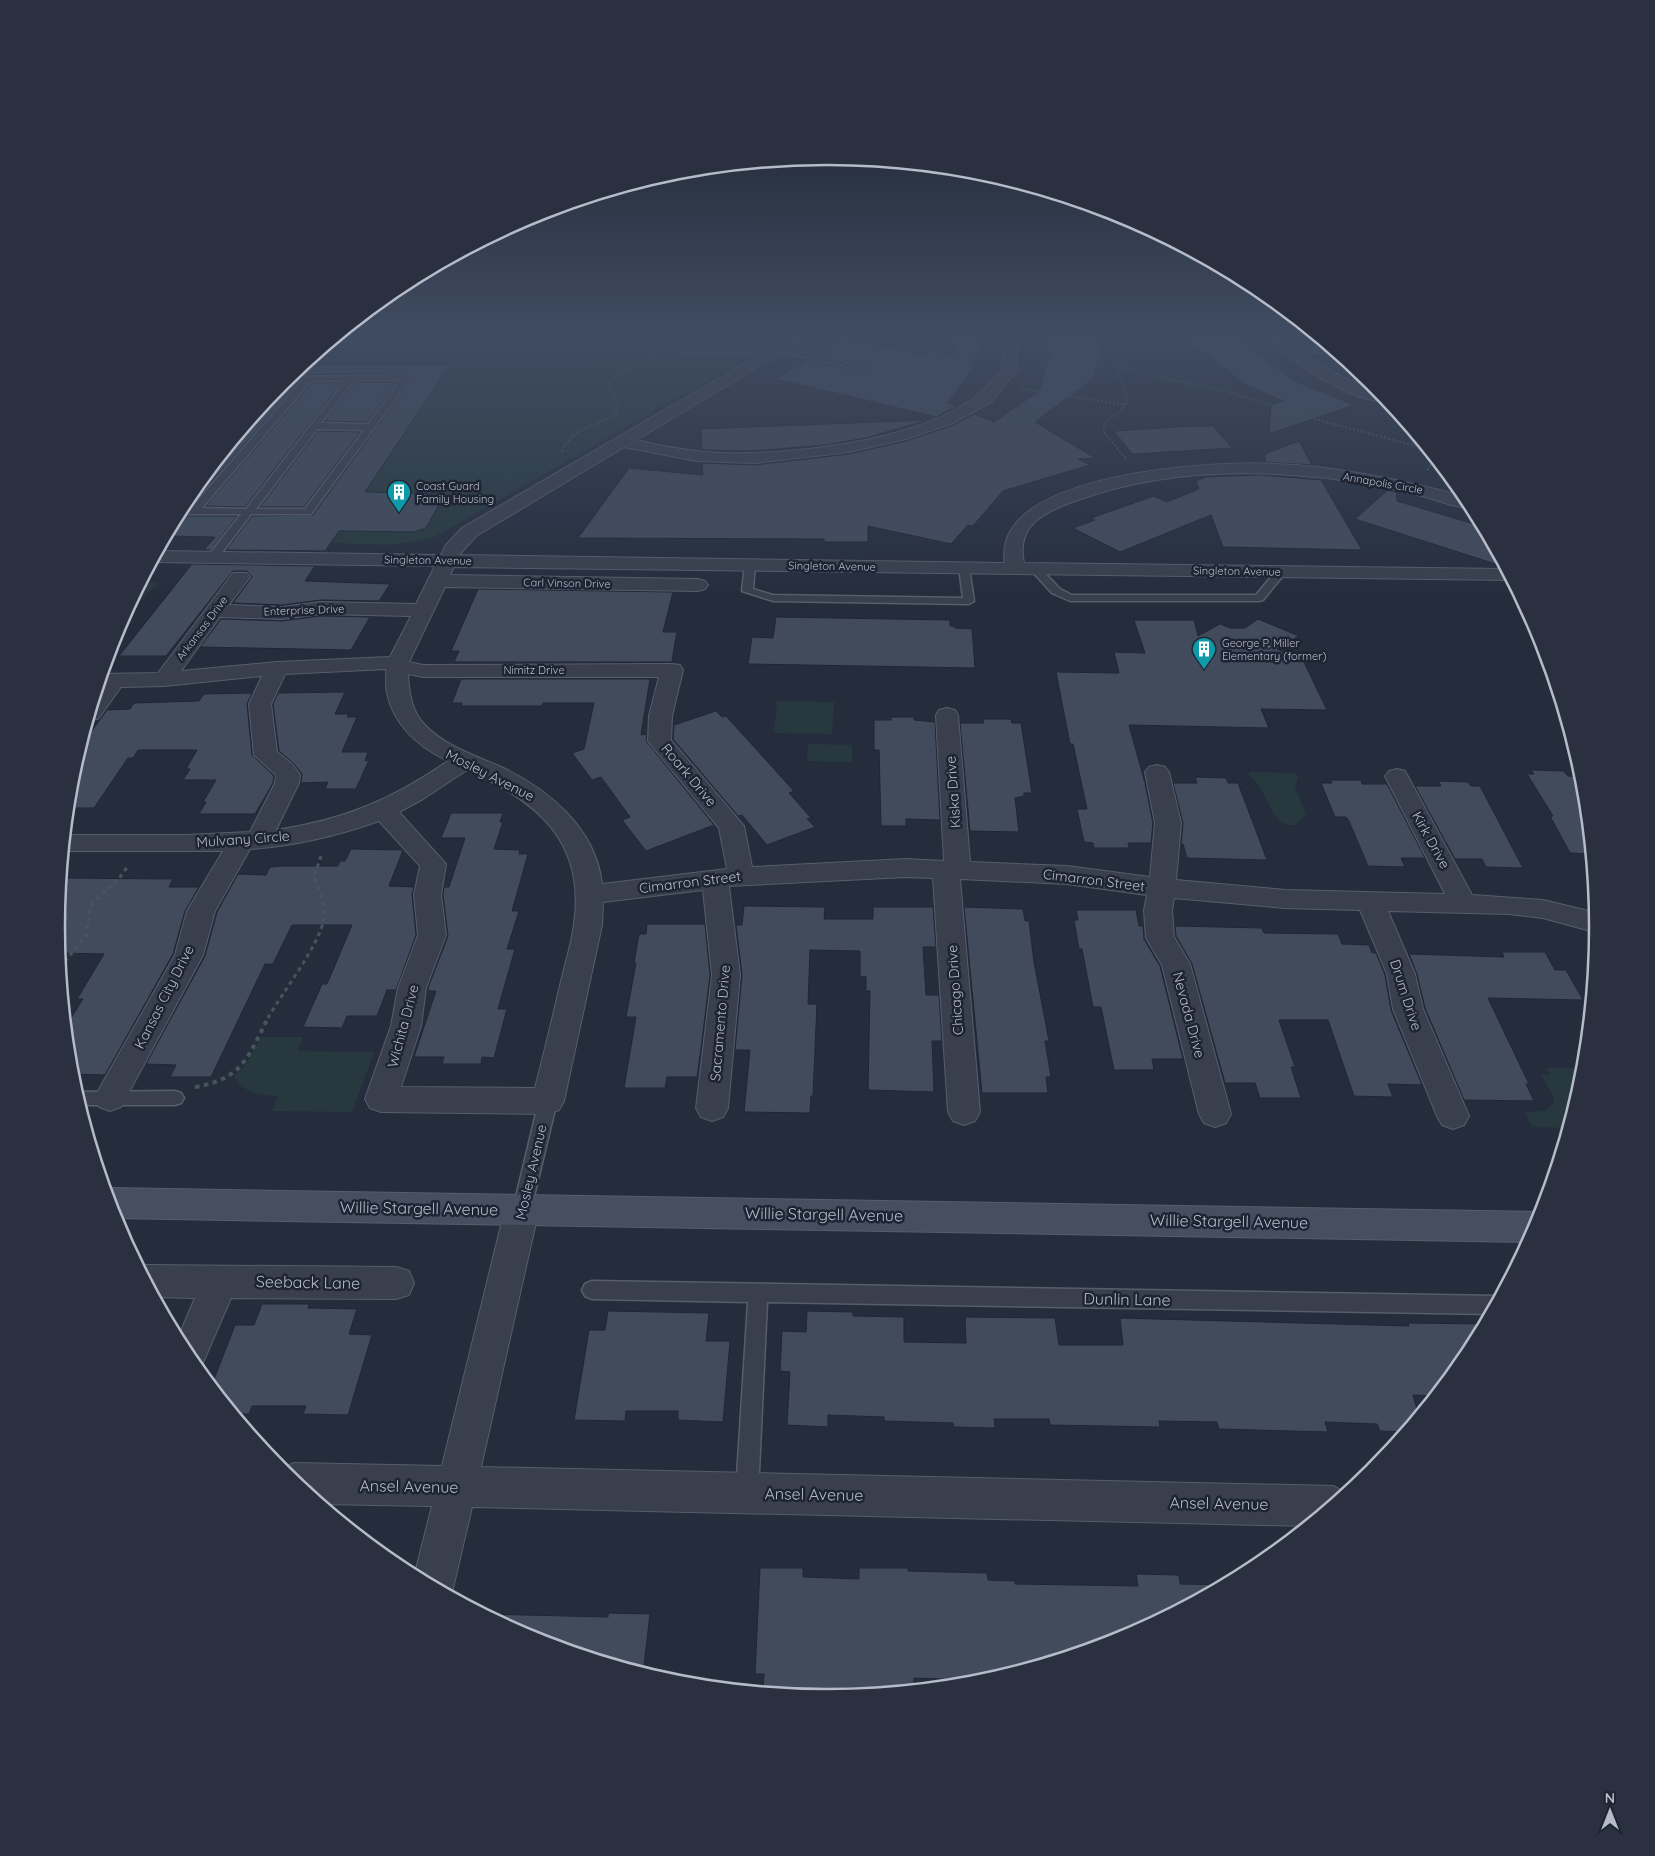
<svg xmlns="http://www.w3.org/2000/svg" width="1655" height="1856" viewBox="0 0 1655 1856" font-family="Quicksand,sans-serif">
<rect width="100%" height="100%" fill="#252d3d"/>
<!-- green -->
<path fill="#27393e" d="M 612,336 L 785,336 L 434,537 C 401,548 366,544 331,543 L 452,362 L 605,361 Z
M 142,582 L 158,583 L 142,599 L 129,607 Z
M 777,701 L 834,702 L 832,734 L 774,733 Z
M 808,744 L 852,745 L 852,762 L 807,761 Z
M 1250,772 L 1294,773 L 1298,776 L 1295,788 L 1306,814 L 1296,825 C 1267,828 1270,787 1248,775 Z
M 261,1037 L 303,1037 L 298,1051 L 374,1052 L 352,1112 L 272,1111 L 278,1096 C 259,1094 244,1094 234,1076 L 246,1065 Z
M 1546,1068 L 1585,1068 L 1569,1128 L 1532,1127 L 1525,1112 L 1546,1111 L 1554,1102 L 1554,1097 L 1541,1075 L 1550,1075 Z"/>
<!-- building -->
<path fill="#414b5c" stroke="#202635" d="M 953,336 L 978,336 L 981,350 L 971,364 L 975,365 L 948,403 L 956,406 L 936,417 L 776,379 L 807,360 L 862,372 L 867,370 L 868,367 L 862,364 L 817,354 L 843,338 L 926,355 L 929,351 L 956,354 Z
M 1045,336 L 1096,337 L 1101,353 L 1093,379 L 1035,422 L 1095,458 L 1078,459 L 1090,465 L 1003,491 L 973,526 L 968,525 L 951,544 L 868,526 L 868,542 L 824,542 L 824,539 L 578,538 L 629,468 L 703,475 L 702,463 L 755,465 L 849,454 L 907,441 L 954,425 L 974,414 L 994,422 L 1039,391 L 1050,352 Z
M 1182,336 L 1239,336 L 1244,344 L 1295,381 L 1354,405 L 1269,434 L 1271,405 L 1283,401 L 1246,385 Z
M 450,365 L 365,492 L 445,494 L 426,528 L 414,532 L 339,531 L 325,551 L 226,550 L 252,516 L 313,515 L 413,377 L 407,373 L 291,375 L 302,366 Z
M 342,382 L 245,507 L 206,506 L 312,383 Z
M 355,382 L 397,382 L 367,422 L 325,421 Z
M 282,383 L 298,383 L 190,506 L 183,506 Z
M 928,420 L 865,438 L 826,445 L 752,451 L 702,450 L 701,429 Z
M 1193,426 L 1213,426 L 1232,448 L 1132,454 L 1114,431 Z
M 318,431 L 360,432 L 304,507 L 260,507 Z
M 1299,441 L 1312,465 L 1265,462 L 1265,454 Z
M 1261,475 L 1321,480 L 1362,550 L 1223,547 L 1211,515 L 1120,552 L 1073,528 L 1095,520 L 1091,518 L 1154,496 L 1167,502 L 1199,489 L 1196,481 L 1206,477 Z
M 1388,490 L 1396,492 L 1397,501 L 1484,527 L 1505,567 L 1355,519 Z
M 178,515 L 179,516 L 237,516 L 211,550 L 204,550 L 215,537 L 167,536 Z
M 192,564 L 315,566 L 305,581 L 390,584 L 379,601 L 321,600 L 282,605 L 233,603 L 252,577 L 247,571 L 233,571 L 166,656 L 119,656 Z
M 478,589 L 673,592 L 663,632 L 677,632 L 672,660 L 674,662 L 454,662 L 459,651 L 451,651 Z
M 321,616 L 370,617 L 351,650 L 200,647 L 221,619 L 282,621 Z
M 776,617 L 950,620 L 950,626 L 955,626 L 955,628 L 972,629 L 975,668 L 748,664 L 752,637 L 773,638 Z
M 1258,619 L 1299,636 L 1277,649 L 1303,660 L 1327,710 L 1261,709 L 1269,728 L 1129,725 L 1145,783 L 1153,823 L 1151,843 L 1128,843 L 1129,848 L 1094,848 L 1093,843 L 1084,842 L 1077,809 L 1087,809 L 1073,744 L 1070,744 L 1056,672 L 1119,673 L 1114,652 L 1145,653 L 1134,620 L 1194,620 L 1198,636 L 1220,624 L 1230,628 L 1245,628 Z
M 461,679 L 650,679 L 641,735 L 646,734 L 647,742 L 714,825 L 646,851 L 622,820 L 630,817 L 601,777 L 592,780 L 572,753 L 584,749 L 594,703 L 543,703 L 542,706 L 461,706 L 462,703 L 452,703 Z
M 345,692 L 335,714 L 349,714 L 347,717 L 357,717 L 342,752 L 368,752 L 365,761 L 369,760 L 356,789 L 325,789 L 328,782 L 301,783 L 302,774 L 293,763 L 279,751 L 273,704 L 278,693 Z
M 252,693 L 247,704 L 252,755 L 274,776 L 273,783 L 255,814 L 199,814 L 206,802 L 203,802 L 216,780 L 183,780 L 190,769 L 186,769 L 197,750 L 138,750 L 133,758 L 128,758 L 94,808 L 68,808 L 71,777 L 80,747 L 107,710 L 130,709 L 134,703 L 199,701 L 204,694 Z
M 716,711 L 722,717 L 726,716 L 794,791 L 789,793 L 811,818 L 807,819 L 815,827 L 767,845 L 742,815 L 738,816 L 673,739 L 674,725 Z
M 891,717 L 914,717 L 914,720 L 935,722 L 940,820 L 906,819 L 906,826 L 881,826 L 879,750 L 874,750 L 874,720 L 891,720 Z
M 983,719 L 1011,719 L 1012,723 L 1021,723 L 1032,793 L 1024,793 L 1024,796 L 1015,798 L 1019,832 L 970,831 L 960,723 L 984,723 Z
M 1531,770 L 1564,771 L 1568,776 L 1584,777 L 1591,854 L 1570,853 L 1550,816 L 1553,816 L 1527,774 L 1534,774 Z
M 1195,777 L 1226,778 L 1228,783 L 1238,783 L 1267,860 L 1187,858 L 1183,844 L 1181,844 L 1183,823 L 1173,783 L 1197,783 Z
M 1330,780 L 1361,780 L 1362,784 L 1387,784 L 1425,858 L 1401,858 L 1405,867 L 1368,866 L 1349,821 L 1346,817 L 1335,817 L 1321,783 L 1332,783 Z
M 1438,781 L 1468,782 L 1471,786 L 1480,786 L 1523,868 L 1486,867 L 1482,859 L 1455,859 L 1415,786 L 1441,786 Z
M 451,813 L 503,813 L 500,822 L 503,822 L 494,849 L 520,850 L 519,854 L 528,854 L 512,911 L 519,911 L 507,949 L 515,949 L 498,1009 L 507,1009 L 494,1058 L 482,1057 L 481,1064 L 442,1064 L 444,1057 L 414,1057 L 436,991 L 428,991 L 428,988 L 448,936 L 443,895 L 444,887 L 449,887 L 465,838 L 441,838 Z
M 351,849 L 403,850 L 389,886 L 414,887 L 412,895 L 416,935 L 396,990 L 387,990 L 377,1016 L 347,1016 L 342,1028 L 303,1027 L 322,984 L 327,984 L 352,925 L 292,925 L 273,964 L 265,964 L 211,1077 L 170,1077 L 176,1065 L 146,1064 L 205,956 L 217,912 L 238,874 L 266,875 L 270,867 L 282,866 L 338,866 L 340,861 L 345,861 Z
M 61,878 L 173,879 L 169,887 L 199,887 L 185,911 L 173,954 L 105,1075 L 71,1074 L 66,1026 L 83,999 L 77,999 L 104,954 L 59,953 L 56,927 Z
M 744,906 L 825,907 L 824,919 L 873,919 L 873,907 L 933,907 L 936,947 L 923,947 L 926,995 L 939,995 L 942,1041 L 932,1041 L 934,1092 L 868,1090 L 870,991 L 866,991 L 866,977 L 860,976 L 860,951 L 810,950 L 808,1004 L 817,1004 L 813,1096 L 811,1096 L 810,1113 L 744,1112 L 750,1050 L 735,1050 L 742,975 L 736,925 L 742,925 Z
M 964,907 L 1023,909 L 1025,921 L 1029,921 L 1034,962 L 1049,1041 L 1045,1041 L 1051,1077 L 1046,1077 L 1048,1093 L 982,1093 Z
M 1076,910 L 1136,910 L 1139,926 L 1143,926 L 1144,939 L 1160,966 L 1183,1059 L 1152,1059 L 1154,1070 L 1114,1070 L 1101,1007 L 1093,1007 L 1082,949 L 1079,949 L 1074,920 L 1078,920 Z
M 647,924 L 705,924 L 710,975 L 701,1049 L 697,1077 L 667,1077 L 665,1088 L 624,1088 L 636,1017 L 626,1017 L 636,963 L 634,963 L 639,934 L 646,934 Z
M 1175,926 L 1262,928 L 1264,933 L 1338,934 L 1342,944 L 1369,945 L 1372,953 L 1376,953 L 1385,975 L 1391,1010 L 1422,1085 L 1388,1084 L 1393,1097 L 1354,1096 L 1328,1020 L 1279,1020 L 1295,1067 L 1291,1067 L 1301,1098 L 1260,1098 L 1255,1083 L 1225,1083 L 1192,964 L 1176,936 Z
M 1502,952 L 1545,952 L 1555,970 L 1566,970 L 1583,1000 L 1488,998 L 1529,1084 L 1526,1084 L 1534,1101 L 1464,1100 L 1425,1008 L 1417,974 L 1409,954 L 1504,957 Z
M 262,1304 L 309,1304 L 308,1308 L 357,1309 L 349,1334 L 372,1335 L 348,1415 L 303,1414 L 306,1406 L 252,1406 L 249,1414 L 233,1414 L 211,1387 L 235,1325 L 254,1325 Z
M 608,1311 L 709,1313 L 706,1341 L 730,1341 L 723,1422 L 678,1420 L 678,1411 L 626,1411 L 625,1421 L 574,1420 L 589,1330 L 605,1330 Z
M 807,1311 L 853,1312 L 853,1316 L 904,1317 L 904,1342 L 966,1343 L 965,1317 L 1055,1318 L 1059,1345 L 1123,1345 L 1120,1318 L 1409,1326 L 1408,1323 L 1486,1324 L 1469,1357 L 1436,1396 L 1413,1395 L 1419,1417 L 1407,1432 L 1380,1431 L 1377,1424 L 1325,1422 L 1328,1432 L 1219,1429 L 1217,1422 L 1159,1421 L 1160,1427 L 1050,1425 L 1049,1419 L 994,1419 L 995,1428 L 954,1427 L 953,1423 L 884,1421 L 884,1417 L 828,1415 L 828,1427 L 787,1425 L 790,1372 L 780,1371 L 782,1331 L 806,1332 Z
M 760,1568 L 803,1568 L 803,1577 L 859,1579 L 859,1568 L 908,1568 L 908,1571 L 987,1573 L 988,1580 L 1015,1581 L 1015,1584 L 1138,1586 L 1136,1574 L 1179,1575 L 1180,1584 L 1227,1585 L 1122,1641 L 978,1684 L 970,1685 L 970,1680 L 914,1678 L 914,1691 L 827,1699 L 763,1693 L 764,1674 L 755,1674 Z
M 608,1613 L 650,1614 L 643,1674 L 532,1640 L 483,1614 L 608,1617 Z"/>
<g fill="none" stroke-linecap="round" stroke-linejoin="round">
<!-- lane casing -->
<g stroke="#575d6b" stroke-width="3">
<path id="lane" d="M 779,347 L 862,366 L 866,368 L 862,370 L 776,351 L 776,347 Z
M 1288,347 L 1330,348 L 1335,352 L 1285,351 L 1285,347 Z
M 684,351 L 752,351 L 772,356 L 768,358 L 752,355 L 681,355 L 681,351 Z
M 407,375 L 411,377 L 311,514 L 251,514 L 217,559 L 209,559 L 209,555 L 241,514 L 179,514 L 182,508 L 191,508 L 302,381 L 284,381 L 290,377 ZM 346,380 L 246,509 L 202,508 L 311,381 ZM 354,380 L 401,380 L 368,424 L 321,423 ZM 317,429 L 364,430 L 305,509 L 256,509 Z
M 750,561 L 755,564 L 753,589 L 773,595 L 963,598 L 959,568 L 964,565 L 969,568 L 974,601 L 969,604 L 773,601 L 742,591 L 745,564 Z
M 1035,566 L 1039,567 L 1060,589 L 1072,595 L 1256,595 L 1277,570 L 1281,569 L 1286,572 L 1263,600 L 1259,601 L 1070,601 L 1052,593 L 1030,569 Z
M 175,1091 L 181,1093 L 184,1098 L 181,1103 L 175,1105 L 79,1105 L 75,1092 Z
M 548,1094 L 554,1096 L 557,1101 L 531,1209 L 529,1215 L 522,1217 L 515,1215 L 513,1209 L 539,1101 L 542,1096 Z
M 592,1281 L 1497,1296 L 1500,1297 L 1491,1314 L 767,1302 L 758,1492 L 755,1500 L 747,1503 L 739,1500 L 736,1492 L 748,1302 L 592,1299 L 585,1296 L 582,1290 L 585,1284 Z"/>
</g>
<!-- street casing -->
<g stroke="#575d6b" stroke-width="2">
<path id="street" d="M 792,336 L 809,336 L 636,440 C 665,447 693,452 722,453 C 795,455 943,440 991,382 C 994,378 999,374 1001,370 C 1005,361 1003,346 1004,336 L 1018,336 L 1016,371 L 991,402 L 953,423 L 906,439 L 849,452 L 755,463 L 697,461 L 624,447 L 476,536 L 459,555 L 1005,563 C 989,472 1218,460 1277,464 C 1341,467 1404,480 1466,497 L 1473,508 C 1461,510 1435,499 1422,496 C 1406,492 1390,488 1374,485 C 1275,468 1170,466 1075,501 C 1044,512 1016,525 1024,563 L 1506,569 L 1512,580 L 454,567 L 450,575 L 698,579 L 705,581 L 708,585 L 705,589 L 698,591 L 445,587 L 409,662 L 423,665 L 672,664 L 680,665 L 683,670 L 672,716 L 671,740 L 744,826 L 752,867 L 906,859 L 944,861 L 936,715 L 939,710 L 947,708 L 955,710 L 958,715 L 970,862 L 1067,866 L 1150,877 L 1155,823 L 1145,772 L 1149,767 L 1157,765 L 1165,767 L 1169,772 L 1181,823 L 1176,880 L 1285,890 L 1445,894 L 1385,776 L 1389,771 L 1397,769 L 1405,771 L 1472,895 L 1543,900 L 1597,913 L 1598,933 L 1543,918 L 1509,914 L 1388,911 L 1415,974 L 1423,1009 L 1469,1116 L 1464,1125 L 1453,1129 L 1442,1125 L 1437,1116 L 1393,1009 L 1387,974 L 1360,910 L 1285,908 L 1174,898 L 1172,910 L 1174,937 L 1190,964 L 1231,1114 L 1226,1123 L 1215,1127 L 1204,1123 L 1199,1114 L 1162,965 L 1146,938 L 1144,910 L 1147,895 L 1067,884 L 960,879 L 980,1112 L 975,1121 L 964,1125 L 953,1121 L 948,1112 L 933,878 L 906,877 L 729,886 L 740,975 L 728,1108 L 723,1117 L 712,1121 L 701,1117 L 696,1108 L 712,975 L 703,890 L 603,902 L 602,925 L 564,1101 L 559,1110 L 548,1114 L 381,1112 L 370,1108 L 365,1099 L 391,1026 L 398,988 L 418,935 L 414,895 L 420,866 L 379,821 C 337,836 294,846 250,849 L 215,911 L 203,955 L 121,1107 L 110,1111 L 99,1107 L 94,1098 L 175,955 L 187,911 L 223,851 L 65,851 L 65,835 L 186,835 L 250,832 L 275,783 L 276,775 L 254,755 L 249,704 L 262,676 L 164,686 L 121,687 L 98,719 L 88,720 L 102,674 L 158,673 L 233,573 L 247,573 L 250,577 L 229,605 L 282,607 L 321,602 L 416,604 L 435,566 L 153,562 L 159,551 L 441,555 L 446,545 L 462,528 ZM 321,614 L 411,616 L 390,657 L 277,662 L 181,671 L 220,617 L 282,619 ZM 386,669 C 387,677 385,686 387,693 C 394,726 419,747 448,761 C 393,799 344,820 276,830 L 299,783 L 300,775 L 292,764 L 277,752 L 271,704 L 285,674 ZM 408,674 L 423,677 L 659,677 L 649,716 L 648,741 L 719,828 L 727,869 L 602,884 C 596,828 547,788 499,766 C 474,755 443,745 424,724 C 411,710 409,692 408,674 ZM 467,770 C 537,801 586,841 574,924 C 572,941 567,957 563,973 C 554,1011 545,1050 535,1088 L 401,1087 L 421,1026 L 426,988 L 446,935 L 441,895 L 446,864 L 399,812 L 423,799 Z
M 1269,336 L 1284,336 L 1316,363 L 1346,379 L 1380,391 L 1388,401 C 1357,405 1287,361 1269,336 Z
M 522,1194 L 534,1199 L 539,1209 L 481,1467 L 1333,1486 L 1348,1494 L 1309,1526 L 472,1507 L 451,1597 L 414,1577 L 432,1506 L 319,1504 L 279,1470 L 294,1463 L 442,1466 L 505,1209 L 510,1199 Z
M 146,1265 L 396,1267 L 409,1271 L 414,1283 L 409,1295 L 396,1299 L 231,1298 L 199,1372 L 186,1356 L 177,1340 L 195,1298 L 155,1297 L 139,1267 Z"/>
</g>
<!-- secondary casing -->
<g stroke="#575d6b" stroke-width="2">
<path id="secondary" d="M 109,1188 L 1538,1212 L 1543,1214 L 1530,1242 L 113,1218 L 105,1190 Z"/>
</g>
<!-- path-far2 -->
<path stroke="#45565b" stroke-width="2" stroke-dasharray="2 2" stroke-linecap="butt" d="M 861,336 L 908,346 L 943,343 L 989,349
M 1103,336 L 1128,399 L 1123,409 L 1105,422 L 1103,431 L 1126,459
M 824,338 L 835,336
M 1032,348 L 1164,351 L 1193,346 L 1235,348 L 1257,345
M 1114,364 L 1139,373 L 1233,393 L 1300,415 L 1427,449
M 1022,389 L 1126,405
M 562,452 C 571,427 596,427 616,414 L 618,404 L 609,388 L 610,380 L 654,356 L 658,342 L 668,336
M 1427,470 L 1435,459"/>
<!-- path-far1 -->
<path stroke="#45565b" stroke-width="3" stroke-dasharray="4 4" stroke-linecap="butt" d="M 60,968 L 86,935 L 91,905 L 120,877 L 128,866
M 268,1018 C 283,991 320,945 324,918 C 326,904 319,890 314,877 L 322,853"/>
<!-- path -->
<path stroke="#45565b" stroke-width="4" stroke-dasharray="4.5 4.5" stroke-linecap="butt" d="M 195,1087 C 244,1079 248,1056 269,1016"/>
<!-- lane -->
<use href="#lane" fill="#393f4d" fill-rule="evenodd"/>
<!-- street -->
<use href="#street" fill="#393f4d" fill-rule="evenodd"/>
<!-- secondary -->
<use href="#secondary" fill="#474e60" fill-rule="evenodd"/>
</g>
<!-- sky -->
<linearGradient id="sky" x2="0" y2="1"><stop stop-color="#141922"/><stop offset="0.56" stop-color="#404c62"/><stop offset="1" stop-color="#404c62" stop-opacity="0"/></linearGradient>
<rect width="1655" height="596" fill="url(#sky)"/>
<!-- icons -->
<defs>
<g id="building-pin" transform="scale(1.25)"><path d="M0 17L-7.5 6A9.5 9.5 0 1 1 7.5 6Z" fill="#0f9aa8" stroke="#1e2433"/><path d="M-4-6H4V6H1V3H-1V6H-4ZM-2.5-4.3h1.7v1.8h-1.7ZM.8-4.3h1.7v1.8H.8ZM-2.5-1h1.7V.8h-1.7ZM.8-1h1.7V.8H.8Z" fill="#fff"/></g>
</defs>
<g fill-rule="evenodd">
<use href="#building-pin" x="399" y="492"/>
<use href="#building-pin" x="1204" y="649"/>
</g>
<g text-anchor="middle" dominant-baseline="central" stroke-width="5" stroke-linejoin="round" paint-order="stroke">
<!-- far-street labels -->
<g font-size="11" fill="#b5bbc8" stroke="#1e2433">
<text transform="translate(1383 483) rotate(10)">Annapolis Circle</text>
<text transform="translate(428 560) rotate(1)">Singleton Avenue</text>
<text transform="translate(832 566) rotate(1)">Singleton Avenue</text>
<text transform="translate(1237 571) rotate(1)">Singleton Avenue</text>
<text transform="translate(567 583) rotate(1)">Carl Vinson Drive</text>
<text transform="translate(304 610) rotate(-2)">Enterprise Drive</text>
<text transform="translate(202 628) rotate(-53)">Arkansas Drive</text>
<text x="534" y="670">Nimitz Drive</text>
</g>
<!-- far-poi labels -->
<g font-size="11" fill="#b5bbc8" stroke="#1e2433" text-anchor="start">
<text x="416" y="486">Coast Guard<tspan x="416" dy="13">Family Housing</tspan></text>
<text x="1222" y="643">George P. Miller<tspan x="1222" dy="13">Elementary (former)</tspan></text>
</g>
<!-- street labels -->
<g font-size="14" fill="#b5bbc8" stroke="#1e2433">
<text transform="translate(490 775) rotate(27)">Mosley Avenue</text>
<text transform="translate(689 775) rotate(50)">Roark Drive</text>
<text transform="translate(953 792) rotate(-94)">Kiska Drive</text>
<text transform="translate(243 839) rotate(-4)">Mulvany Circle</text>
<text transform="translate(1431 840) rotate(61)">Kirk Drive</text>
<text transform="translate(1094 880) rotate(7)">Cimarron Street</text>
<text transform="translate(690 882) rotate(-7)">Cimarron Street</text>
<text transform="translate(955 990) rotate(-94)">Chicago Drive</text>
<text transform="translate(1406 995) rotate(72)">Drum Drive</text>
<text transform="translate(164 997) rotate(-63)">Kansas City Drive</text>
<text transform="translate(1189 1015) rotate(75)">Nevada Drive</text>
<text transform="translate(720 1023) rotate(-85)">Sacramento Drive</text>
<text transform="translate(403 1026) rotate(-75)">Wichita Drive</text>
<text transform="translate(531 1172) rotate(-77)">Mosley Avenue</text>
</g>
<!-- near-street labels -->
<g font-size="16" fill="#b5bbc8" stroke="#1e2433">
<text transform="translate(419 1208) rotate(1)">Willie Stargell Avenue</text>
<text transform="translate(824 1214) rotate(1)">Willie Stargell Avenue</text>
<text transform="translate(1229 1221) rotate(1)">Willie Stargell Avenue</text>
<text transform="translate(308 1282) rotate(1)">Seeback Lane</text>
<text transform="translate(1127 1299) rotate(1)">Dunlin Lane</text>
<text transform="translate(409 1486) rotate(1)">Ansel Avenue</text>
<text transform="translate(814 1494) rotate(1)">Ansel Avenue</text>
<text transform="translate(1219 1503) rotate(1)">Ansel Avenue</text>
</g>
</g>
<!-- crop -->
<path d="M0 0H1655V1856H0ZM65 927a762 762 0 1 1 1524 0a762 762 0 1 1-1524 0Z" fill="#2a303f" fill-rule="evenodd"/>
<path fill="none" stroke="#b5bbc8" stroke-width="2.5" d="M65 927a762 762 0 1 1 1524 0a762 762 0 1 1-1524 0Z"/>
<!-- north arrow -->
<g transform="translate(1610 1811)" stroke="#1e2433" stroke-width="4" paint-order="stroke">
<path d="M0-4L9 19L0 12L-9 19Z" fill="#b5bbc8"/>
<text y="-8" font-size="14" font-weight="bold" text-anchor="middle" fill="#b5bbc8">N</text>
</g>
</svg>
